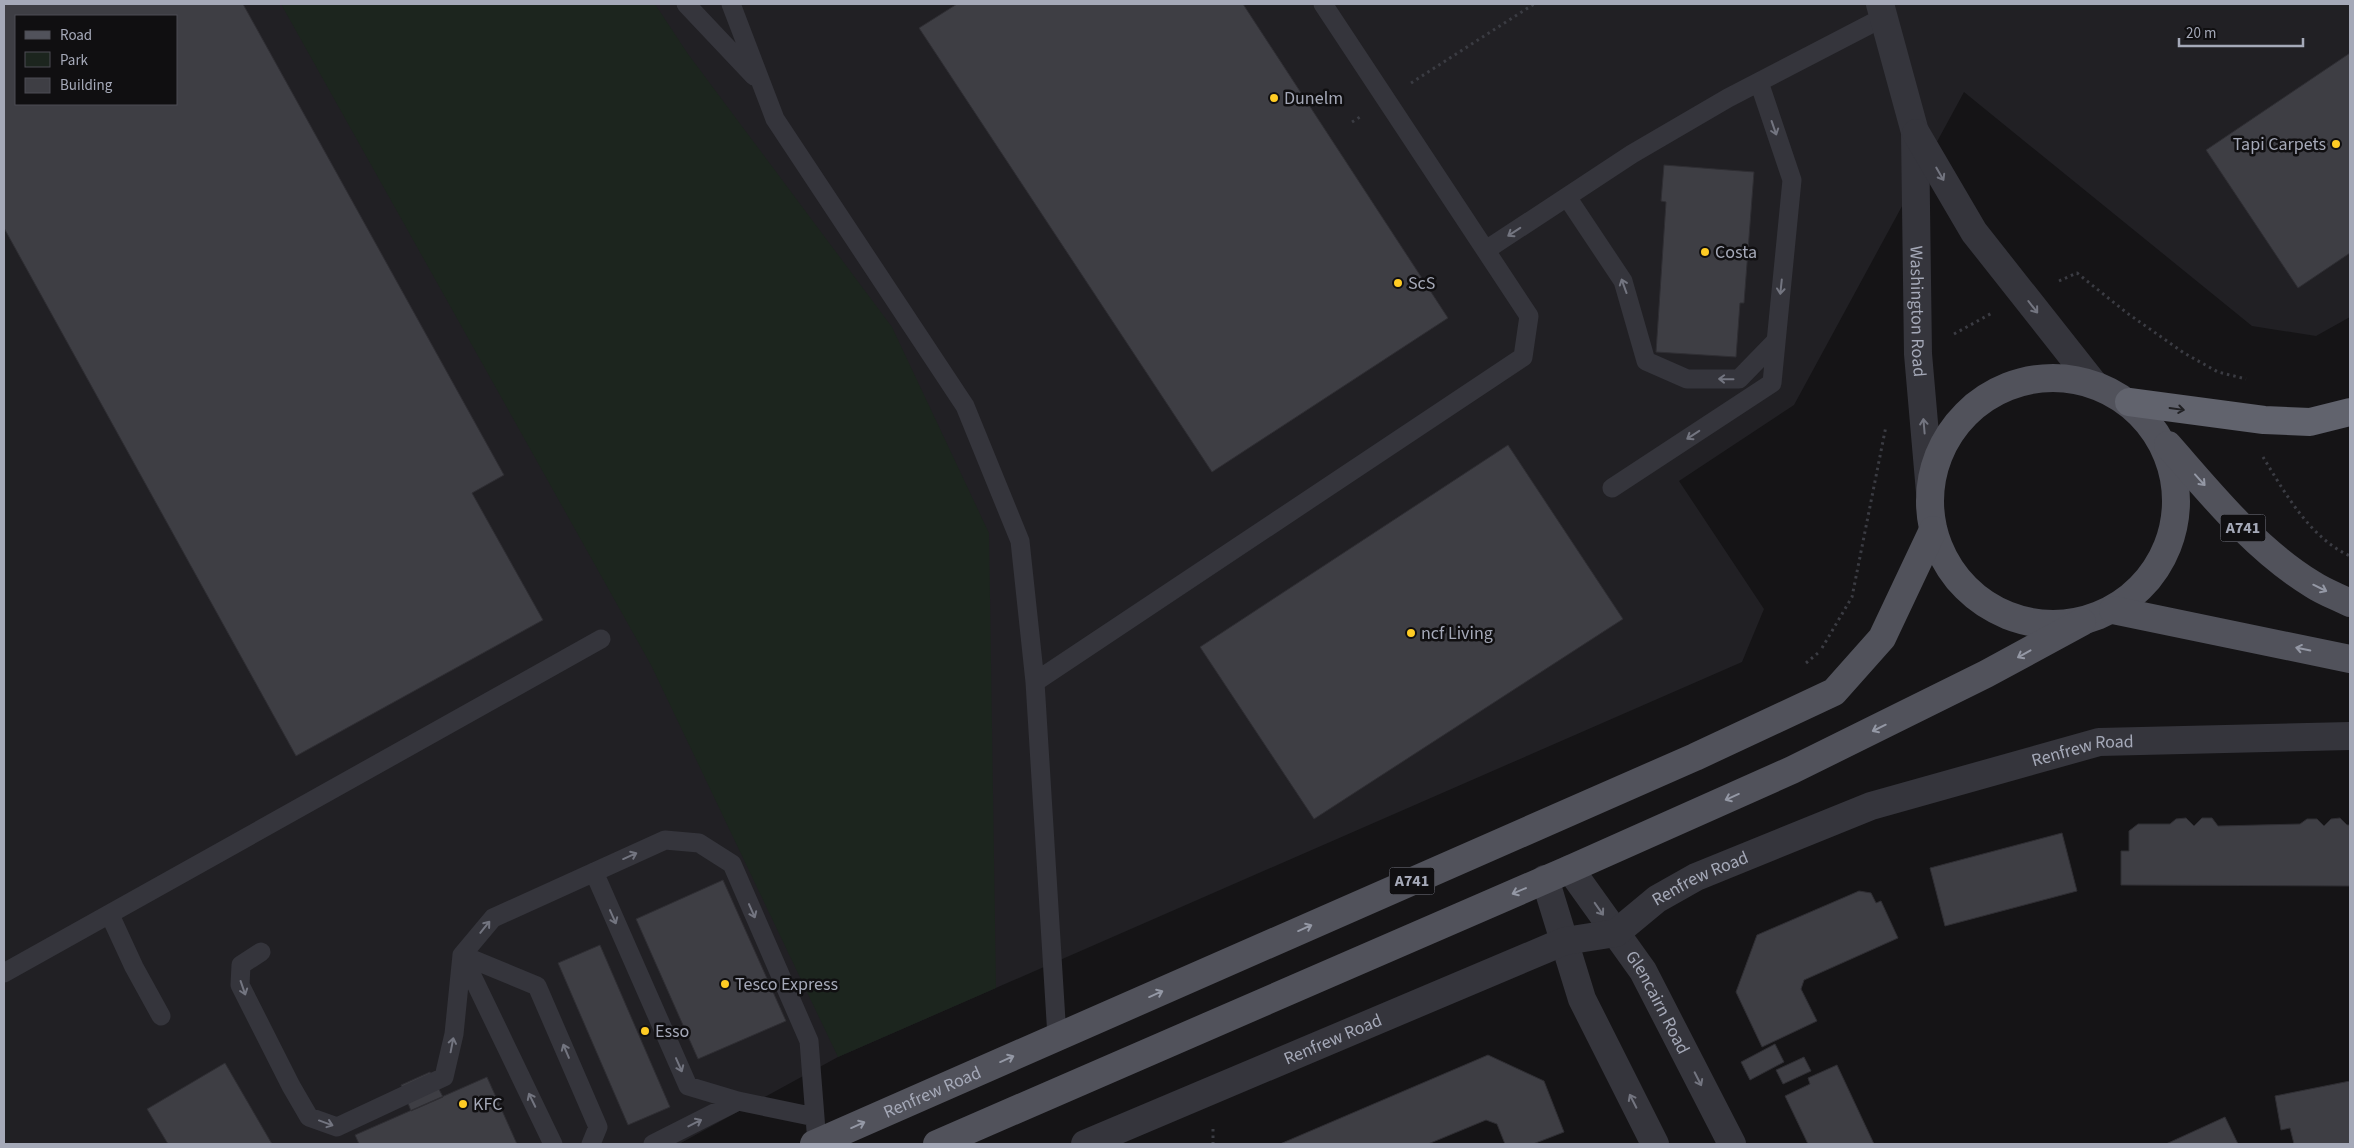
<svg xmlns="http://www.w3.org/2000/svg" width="2354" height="1148" viewBox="0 0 2354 1148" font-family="'Source Sans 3',sans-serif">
<rect width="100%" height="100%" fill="#151416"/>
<!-- built -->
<path fill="#212024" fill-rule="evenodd" d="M 4,4 L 2350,4 L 2350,317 L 2316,336 L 2252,326 L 1964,92 L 1794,405 L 1679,481 L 1764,609 L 1742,662 L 838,1057 L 679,1144 L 4,1144 ZM 16,16 L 176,16 L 176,104 L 16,104 Z"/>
<!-- green -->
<path fill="#1c251e" d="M 281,4 L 655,4 L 688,54 L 892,327 L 989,533 L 996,988 L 838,1057 L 651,665 Z"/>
<!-- building -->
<path fill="#3e3e44" stroke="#2f2e33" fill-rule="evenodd" d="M 4,4 L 243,4 L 504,475 L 472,493 L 543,620 L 296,756 L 4,228 ZM 16,16 L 176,16 L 176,104 L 16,104 Z
M 957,4 L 1243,4 L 1448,318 L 1212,472 L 919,28 Z
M 2350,53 L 2350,253 L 2298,288 L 2206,150 Z
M 1664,165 L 1754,172 L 1744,303 L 1740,303 L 1736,357 L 1656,352 L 1666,202 L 1661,201 Z
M 1508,445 L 1623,619 L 1314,819 L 1200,647 Z
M 2186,818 L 2194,826 L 2202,818 L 2212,818 L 2218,826 L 2300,824 L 2307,819 L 2317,819 L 2324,826 L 2331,819 L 2340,818 L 2347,825 L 2350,825 L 2350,886 L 2121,885 L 2121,851 L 2129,851 L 2129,831 L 2138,824 L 2170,824 L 2176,819 Z
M 2062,833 L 2077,891 L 1945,926 L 1930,868 Z
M 723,880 L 786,1021 L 698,1059 L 636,919 Z
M 1859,891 L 1871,893 L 1876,903 L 1881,901 L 1898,938 L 1804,980 L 1801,989 L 1817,1021 L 1762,1047 L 1736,992 L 1757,935 Z
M 600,945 L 670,1107 L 628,1125 L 558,963 Z
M 1775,1044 L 1784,1062 L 1750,1080 L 1741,1062 Z
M 1488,1055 L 1544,1081 L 1564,1132 L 1533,1144 L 1505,1144 L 1497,1124 L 1486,1120 L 1428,1144 L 1280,1144 Z
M 1804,1057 L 1811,1071 L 1783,1084 L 1776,1070 Z
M 225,1063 L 272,1144 L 168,1144 L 147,1109 Z
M 1837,1065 L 1874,1144 L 1808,1144 L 1785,1096 L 1810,1084 L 1808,1078 Z
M 430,1072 L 443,1097 L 411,1111 L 401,1085 Z
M 487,1077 L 517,1144 L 359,1144 L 355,1135 Z
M 2350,1081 L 2350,1144 L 2294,1144 L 2290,1128 L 2281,1130 L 2275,1096 Z
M 2225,1117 L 2238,1144 L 2166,1144 Z"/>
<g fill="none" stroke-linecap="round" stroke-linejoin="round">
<!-- path -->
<path stroke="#3b3c43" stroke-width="3" stroke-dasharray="2.5 4" stroke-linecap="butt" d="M 1411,83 L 1534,4
M 1352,122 L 1360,117
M 2059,281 L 2077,273 L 2127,313 L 2184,353 L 2218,372 L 2246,379
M 1954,334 L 1992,313
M 2263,457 C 2285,493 2310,538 2350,556
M 1822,648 L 1852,597 L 1886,426
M 1806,663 L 1818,653
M 1213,1129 L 1213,1144"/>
<!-- lane -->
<path stroke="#35353c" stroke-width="19" d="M 686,4 L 754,76
M 731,4 L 775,119 L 965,406 L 1020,541 L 1035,682 L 1057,1037
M 1567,197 L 1623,281 L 1646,361 L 1687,379 L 1739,379 L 1776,341
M 1486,250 L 1632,154 L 1728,98 L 1884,17
M 1612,488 L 1772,383 L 1792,180 L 1759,82
M 1035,682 L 1523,357 L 1529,316 L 1323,4
M 594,872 L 688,1086 L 738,1101 L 815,1117
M 110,915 L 134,967 L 161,1016
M 261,952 L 241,965 L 240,985 L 291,1086 L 309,1117 L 337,1127 L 444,1077 L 454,1034 L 462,955 L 537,986 L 598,1127 L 591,1144
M 4,973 L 601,639
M 553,1144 L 462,955 L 493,918 L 665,840 L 699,843 L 732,864 L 809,1041 L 817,1143
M 653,1144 L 738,1101"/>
<!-- street -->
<g stroke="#35353c" stroke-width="28">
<path id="s1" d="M 1880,4 L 1915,132 L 1918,354 L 1930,492"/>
<path d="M 1916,133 L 1974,232 L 2094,384"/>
<path id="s2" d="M 1570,869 L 1643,971 L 1732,1144"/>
<path d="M 1545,879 L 1582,999 L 1655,1144"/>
<path id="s3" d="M 1085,1144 L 1565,941 L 1616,933 L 1657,899 L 1696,877 L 1871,806 L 2099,742 L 2350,736"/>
</g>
<!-- primary -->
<g stroke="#51525b" stroke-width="28">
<circle cx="2053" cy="501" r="123"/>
<path d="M 2168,445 C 2212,495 2255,549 2312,584 C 2324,592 2338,597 2350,603"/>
<path d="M 2113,610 L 2350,659"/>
<path id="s4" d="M 814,1144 L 1695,757 L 1834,692 L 1882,638 L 1933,530"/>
<path d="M 937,1144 L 1570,869 L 1792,770 L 1986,674 L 2082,622"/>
</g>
<!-- highway -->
<path stroke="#61636d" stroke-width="28" d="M 2129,402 L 2264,420 L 2310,422 L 2350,412"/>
</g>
<!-- one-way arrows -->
<defs><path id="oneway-shaft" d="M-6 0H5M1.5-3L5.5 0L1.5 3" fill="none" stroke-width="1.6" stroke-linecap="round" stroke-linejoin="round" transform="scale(1.25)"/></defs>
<g stroke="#737580">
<use href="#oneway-shaft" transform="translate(1774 128) rotate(71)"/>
<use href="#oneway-shaft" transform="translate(1940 174) rotate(60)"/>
<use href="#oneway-shaft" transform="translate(1514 232) rotate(147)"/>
<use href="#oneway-shaft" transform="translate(1624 286) rotate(-110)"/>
<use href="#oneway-shaft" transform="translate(1781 287) rotate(96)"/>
<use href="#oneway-shaft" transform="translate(2033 307) rotate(52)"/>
<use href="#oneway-shaft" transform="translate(1726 379) rotate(-179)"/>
<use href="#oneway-shaft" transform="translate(1924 426) rotate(-95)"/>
<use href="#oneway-shaft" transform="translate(1693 435) rotate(147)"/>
<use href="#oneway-shaft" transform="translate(630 856) rotate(-24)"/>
<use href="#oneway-shaft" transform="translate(1599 909) rotate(55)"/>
<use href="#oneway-shaft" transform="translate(752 911) rotate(66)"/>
<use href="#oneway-shaft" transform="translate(613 917) rotate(66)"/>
<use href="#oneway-shaft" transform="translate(485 927) rotate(-51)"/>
<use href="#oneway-shaft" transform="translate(243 988) rotate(71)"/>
<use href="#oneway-shaft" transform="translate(452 1045) rotate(-79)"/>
<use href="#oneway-shaft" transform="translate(566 1051) rotate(-113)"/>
<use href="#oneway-shaft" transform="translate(679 1065) rotate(66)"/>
<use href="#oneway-shaft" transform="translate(1698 1079) rotate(63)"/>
<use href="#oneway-shaft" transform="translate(532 1100) rotate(-116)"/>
<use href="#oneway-shaft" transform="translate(1633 1101) rotate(-117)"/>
<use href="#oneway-shaft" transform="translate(326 1123) rotate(20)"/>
<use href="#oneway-shaft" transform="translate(695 1123) rotate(-27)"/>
</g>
<use stroke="#202023" href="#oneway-shaft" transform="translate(2177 409) rotate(8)"/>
<g stroke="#9498a5">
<use href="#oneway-shaft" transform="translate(2200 480) rotate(48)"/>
<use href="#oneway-shaft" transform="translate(2320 588) rotate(26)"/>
<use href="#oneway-shaft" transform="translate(2303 649) rotate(-168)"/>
<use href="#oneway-shaft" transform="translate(2024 654) rotate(151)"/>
<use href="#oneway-shaft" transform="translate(1879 728) rotate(154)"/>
<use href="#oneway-shaft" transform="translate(1732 797) rotate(156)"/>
<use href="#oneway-shaft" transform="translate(1519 891) rotate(157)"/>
<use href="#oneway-shaft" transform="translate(1305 928) rotate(-24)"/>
<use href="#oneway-shaft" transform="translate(1156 994) rotate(-24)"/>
<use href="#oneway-shaft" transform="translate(1007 1059) rotate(-24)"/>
<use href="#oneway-shaft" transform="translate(858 1125) rotate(-24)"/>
</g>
<!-- markers -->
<g fill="#ffcc24" stroke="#100f11" stroke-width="2">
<circle cx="1274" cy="98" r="5"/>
<circle cx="2336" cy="144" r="5"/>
<circle cx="1705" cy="252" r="5"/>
<circle cx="1398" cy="283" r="5"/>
<circle cx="1411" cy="633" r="5"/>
<circle cx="725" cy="984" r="5"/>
<circle cx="645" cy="1031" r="5"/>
<circle cx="463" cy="1104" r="5"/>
</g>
<g text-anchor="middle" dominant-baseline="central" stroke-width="5" stroke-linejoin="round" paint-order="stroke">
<!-- shield labels -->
<g fill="#100f11" stroke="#787b86" stroke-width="1">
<rect x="2220.5" y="514.5" width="45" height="27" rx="4"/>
<rect x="1389.5" y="867.5" width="45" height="27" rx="4"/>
</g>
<g font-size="16" font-weight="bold" fill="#a5a9b8">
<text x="2243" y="528">A741</text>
<text x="1412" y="881">A741</text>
</g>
<!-- poi labels -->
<g font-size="18" fill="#a5a9b8" stroke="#100f11" text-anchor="start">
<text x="1284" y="98">Dunelm</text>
<text x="2326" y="144" text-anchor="end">Tapi Carpets</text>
<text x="1715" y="252">Costa</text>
<text x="1408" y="283">ScS</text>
<text x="1421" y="633">ncf Living</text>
<text x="735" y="984">Tesco Express</text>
<text x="655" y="1031">Esso</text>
<text x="473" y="1104">KFC</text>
</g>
<!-- street labels -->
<g font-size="18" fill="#a5a9b8" stroke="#100f11">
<text stroke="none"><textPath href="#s1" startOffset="312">Washington Road</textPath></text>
<text stroke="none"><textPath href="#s3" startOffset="1079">Renfrew Road</textPath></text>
<text stroke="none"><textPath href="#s3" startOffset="674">Renfrew Road</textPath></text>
<text stroke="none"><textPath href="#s2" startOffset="160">Glencairn Road</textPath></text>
<text stroke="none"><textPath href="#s3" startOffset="269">Renfrew Road</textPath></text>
<text stroke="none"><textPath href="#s4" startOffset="129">Renfrew Road</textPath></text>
</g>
</g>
<!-- border -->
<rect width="2354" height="1148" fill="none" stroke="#a5a9b8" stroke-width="10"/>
<!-- legend -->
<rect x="15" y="15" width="162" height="90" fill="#100f11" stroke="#4c4d54"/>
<rect x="25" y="31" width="25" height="8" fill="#51525b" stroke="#4c4d54"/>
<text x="60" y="40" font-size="15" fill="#a5a9b8">Road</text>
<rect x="25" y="52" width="25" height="15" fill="#1c251e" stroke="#4c4d54"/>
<text x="60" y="65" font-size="15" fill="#a5a9b8">Park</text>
<rect x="25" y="78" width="25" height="15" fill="#3e3e44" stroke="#4c4d54"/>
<text x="60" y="90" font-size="15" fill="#a5a9b8">Building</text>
<!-- scale -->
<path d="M2179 38v8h124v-8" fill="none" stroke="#a5a9b8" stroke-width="2.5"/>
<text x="2186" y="38" font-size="15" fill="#a5a9b8" stroke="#100f11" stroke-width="4" paint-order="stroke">20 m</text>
</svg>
